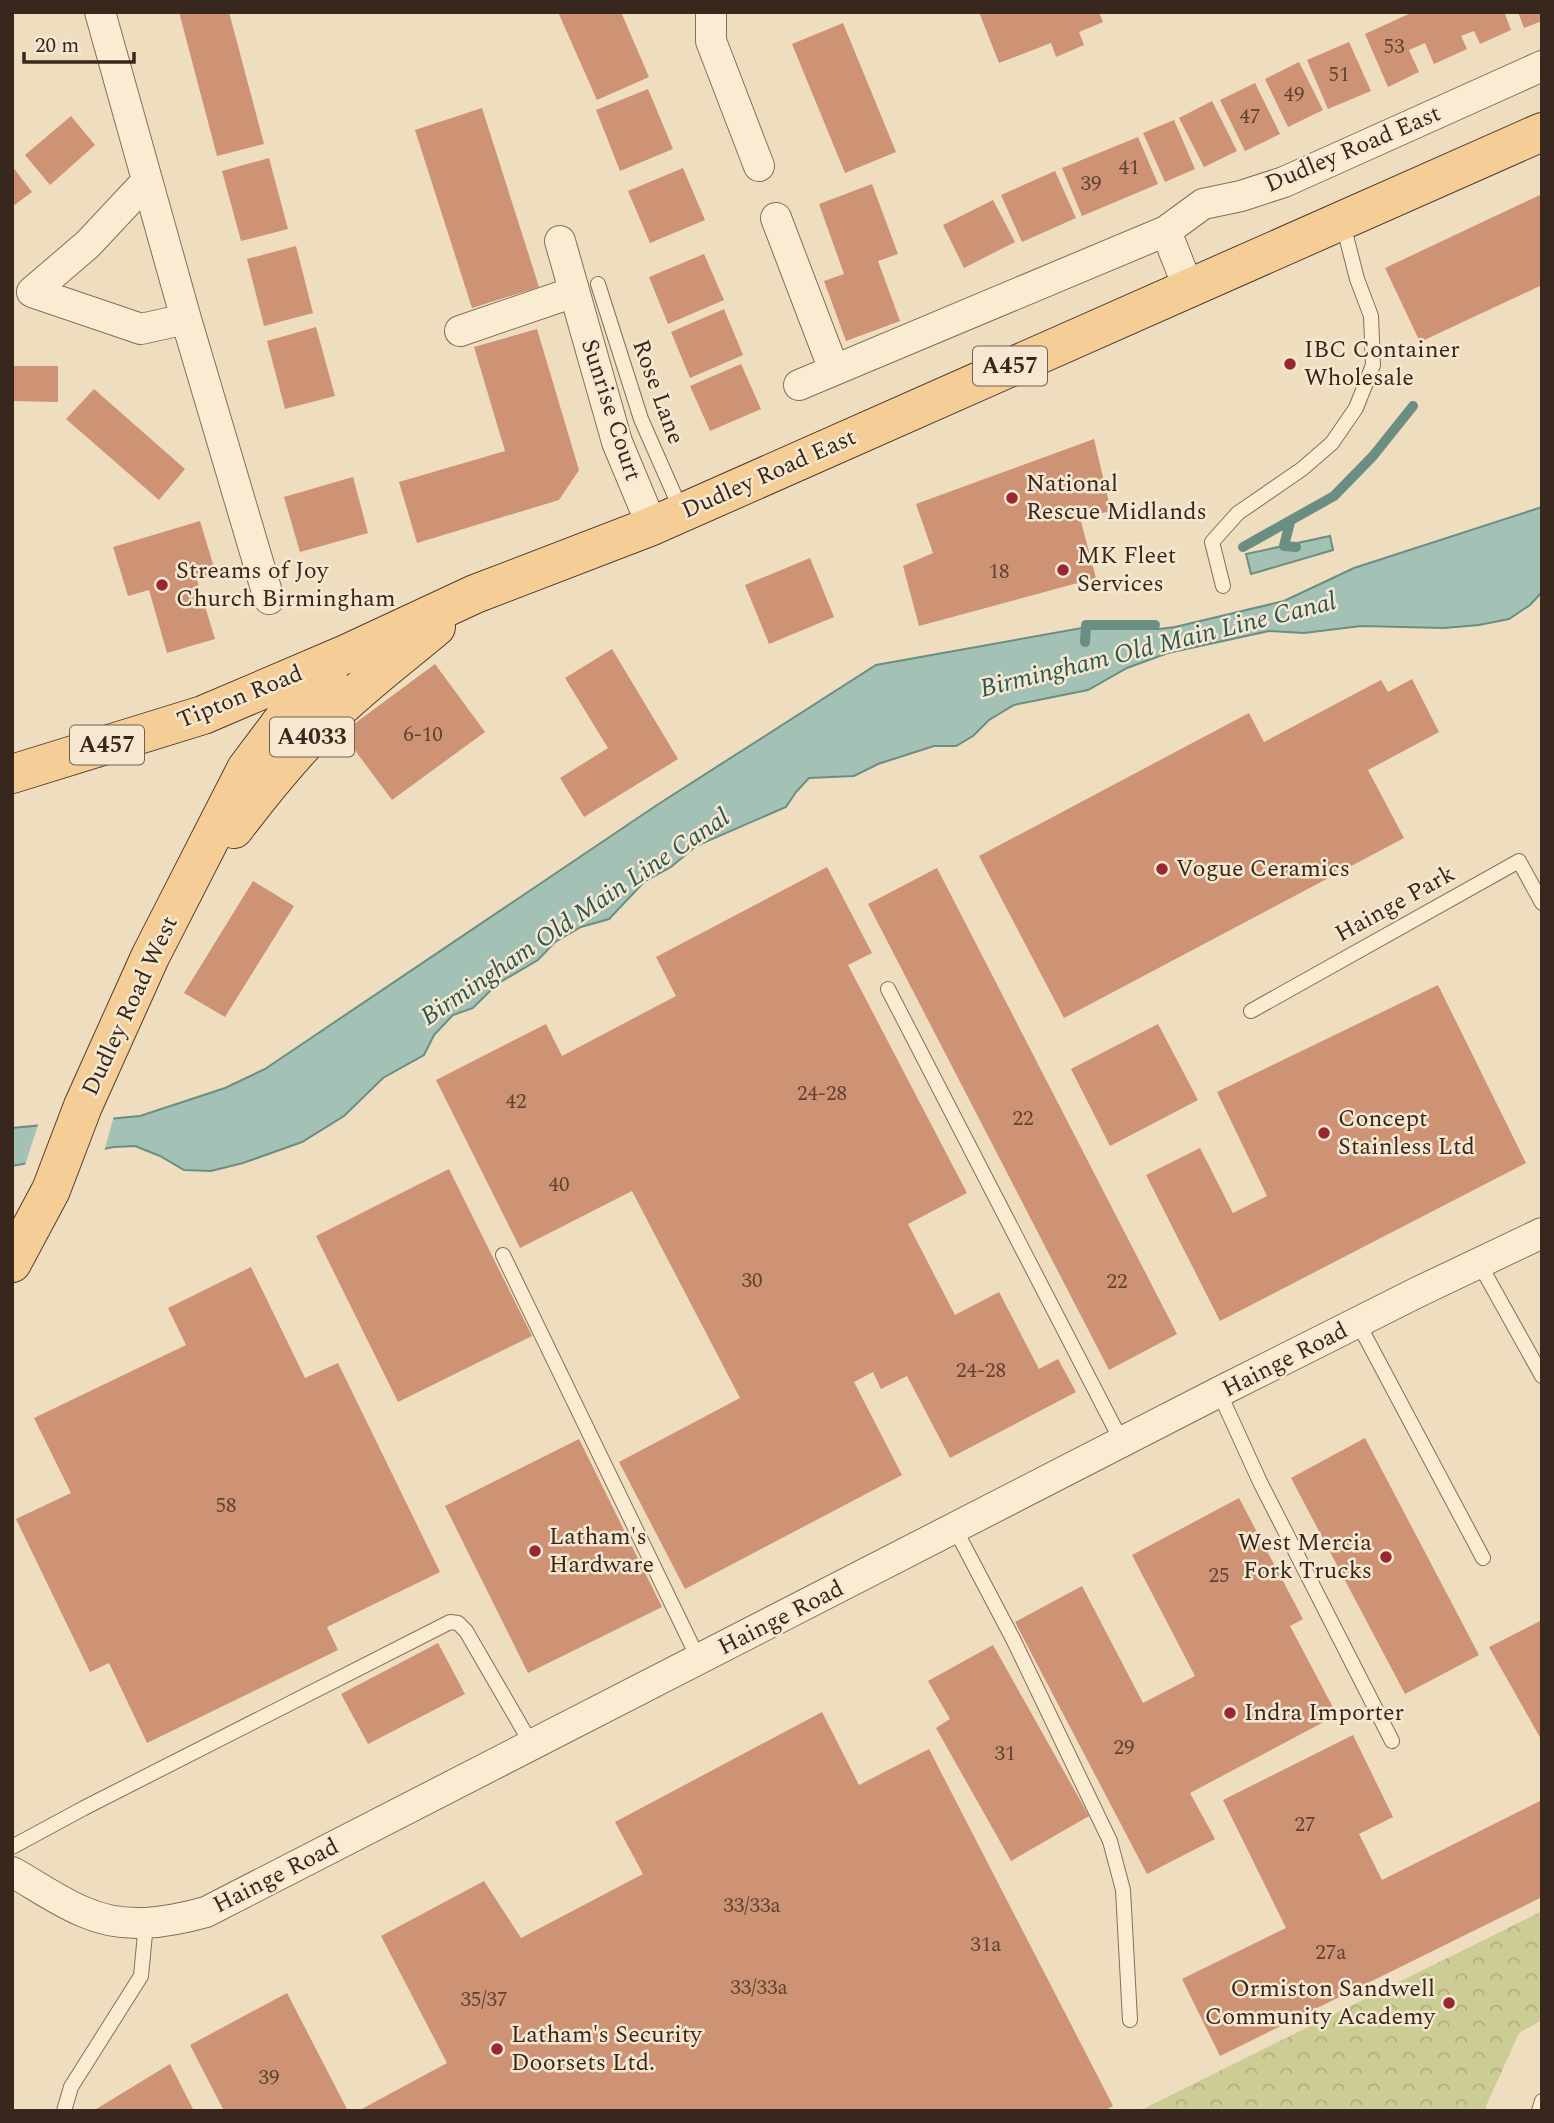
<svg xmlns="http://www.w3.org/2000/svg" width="1554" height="2123" viewBox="0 0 1554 2123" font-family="Spectral,serif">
<defs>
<pattern id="forest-crowns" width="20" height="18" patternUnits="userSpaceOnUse" patternTransform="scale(1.75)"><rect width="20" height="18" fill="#cccd94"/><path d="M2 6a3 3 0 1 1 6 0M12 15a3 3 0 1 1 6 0" fill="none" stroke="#b0b07f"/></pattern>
</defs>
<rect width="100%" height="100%" fill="#efddc0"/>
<!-- forest -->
<path fill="url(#forest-crowns)" d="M 1542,1911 L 1542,2020 L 1519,2033 L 1486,2106 L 1486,2111 L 1139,2111 Z"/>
<!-- water -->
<path fill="#a3c1b5" stroke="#6a8f82" stroke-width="2" d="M 1542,507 L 1542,592 L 1530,605 L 1509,619 L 1479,625 L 1444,628 L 1361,626 L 1304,633 L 1269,631 L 1168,653 L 1127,668 L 1088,690 L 1014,705 L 989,720 L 973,736 L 956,746 L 934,746 L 878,764 L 854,776 L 809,778 L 796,792 L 786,807 L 696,846 L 671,867 L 645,881 L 609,919 L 581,927 L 555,942 L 538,960 L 497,984 L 473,1008 L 453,1015 L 434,1035 L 424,1055 L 383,1078 L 344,1116 L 302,1142 L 243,1163 L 211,1171 L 184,1170 L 160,1156 L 135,1146 L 114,1147 L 12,1166 L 12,1128 L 140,1116 L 225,1088 L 265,1069 L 657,805 L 876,665 L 1082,628 L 1159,629 L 1175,627 L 1284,601 L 1354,568 Z
M 1330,536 L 1333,550 L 1251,574 L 1246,554 Z"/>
<!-- pier -->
<path fill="#efddc0" d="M 114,1116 L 104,1152 L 24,1168 L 39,1122 Z"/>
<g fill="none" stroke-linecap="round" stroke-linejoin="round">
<!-- stream -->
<path stroke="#6a8f82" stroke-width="10" d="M 1290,522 L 1284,546 L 1296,547
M 1243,547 L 1334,496 L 1373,456 L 1413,406
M 1085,642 L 1086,625 L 1155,625"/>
</g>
<!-- building -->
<path fill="#ce9274" d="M 179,12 L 229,12 L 264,144 L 217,156 Z
M 558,12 L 621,12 L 649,77 L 597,100 Z
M 979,12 L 1099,12 L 1103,22 L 1079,32 L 1084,45 L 1056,57 L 1051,43 L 999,63 Z
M 1413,12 L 1509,12 L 1505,14 L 1511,30 L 1480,44 L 1474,31 L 1461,36 L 1467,49 L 1434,64 L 1425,43 L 1409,50 L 1419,72 L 1388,87 L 1365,34 Z
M 1518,12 L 1542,12 L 1542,21 L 1524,28 Z
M 843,23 L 896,152 L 845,173 L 792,44 Z
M 1349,42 L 1371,91 L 1328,109 L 1307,60 Z
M 1299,62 L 1323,110 L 1288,127 L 1265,79 Z
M 1255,83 L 1280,134 L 1245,151 L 1220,100 Z
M 648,89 L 673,149 L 620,171 L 596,110 Z
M 1212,101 L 1237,151 L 1204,167 L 1179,118 Z
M 482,108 L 539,287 L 472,308 L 415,130 Z
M 71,116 L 95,145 L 50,185 L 25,155 Z
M 1174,120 L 1195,169 L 1165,182 L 1143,133 Z
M 1138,137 L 1158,184 L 1082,216 L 1062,168 Z
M 269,158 L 288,229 L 241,241 L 222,171 Z
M 12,166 L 32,192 L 12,207 Z
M 683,168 L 705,220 L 650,243 L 628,191 Z
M 1055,171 L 1076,218 L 1022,242 L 1001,195 Z
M 872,184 L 898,254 L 878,261 L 900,321 L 846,341 L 824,281 L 844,274 L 819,204 Z
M 1542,194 L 1542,285 L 1420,342 L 1385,268 Z
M 993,200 L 1015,242 L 964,268 L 943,225 Z
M 296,246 L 313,313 L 264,326 L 247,259 Z
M 704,254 L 724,300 L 668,324 L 649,277 Z
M 724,309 L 743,355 L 690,378 L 671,332 Z
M 316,327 L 335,396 L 285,409 L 267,341 Z
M 537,329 L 579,470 L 559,500 L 417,543 L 399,482 L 505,451 L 474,347 Z
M 741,364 L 761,409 L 710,431 L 690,386 Z
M 12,366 L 58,366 L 58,402 L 12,401 Z
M 94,389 L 185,469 L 159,500 L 66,419 Z
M 1094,439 L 1111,511 L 1080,518 L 1096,578 L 919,626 L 903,566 L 933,553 L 916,504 Z
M 353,477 L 368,533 L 300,552 L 284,497 Z
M 200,521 L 216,574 L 197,580 L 215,639 L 167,653 L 149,590 L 128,596 L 113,547 Z
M 810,558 L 834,617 L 769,644 L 745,585 Z
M 612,649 L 678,759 L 584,817 L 560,778 L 608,748 L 565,678 Z
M 435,664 L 485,732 L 392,800 L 342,733 Z
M 1412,679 L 1439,732 L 1368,770 L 1404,838 L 1064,1018 L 979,856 L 1249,713 L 1264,742 L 1381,680 L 1388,692 Z
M 827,867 L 872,953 L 848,965 L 967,1193 L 908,1224 L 955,1315 L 999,1292 L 1039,1369 L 1058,1359 L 1076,1392 L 950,1458 L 907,1376 L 881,1389 L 873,1372 L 854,1382 L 902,1475 L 685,1589 L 619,1462 L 740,1398 L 632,1191 L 520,1248 L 436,1080 L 546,1024 L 562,1056 L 676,996 L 656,957 Z
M 937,868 L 1177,1334 L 1109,1370 L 868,904 Z
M 253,881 L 294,906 L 225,1017 L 184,993 Z
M 1438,985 L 1526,1163 L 1220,1321 L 1146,1175 L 1200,1148 L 1233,1213 L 1267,1196 L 1217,1092 Z
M 1158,1024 L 1198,1100 L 1110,1146 L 1071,1069 Z
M 449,1169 L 532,1336 L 398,1402 L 316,1236 Z
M 251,1267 L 305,1378 L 338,1363 L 440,1572 L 327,1627 L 338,1650 L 147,1743 L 109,1663 L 90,1672 L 16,1519 L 71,1493 L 34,1418 L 186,1345 L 168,1308 Z
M 1365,1438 L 1479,1655 L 1405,1694 L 1291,1478 Z
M 579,1439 L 662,1607 L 528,1673 L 445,1506 Z
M 1239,1498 L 1303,1619 L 1290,1626 L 1337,1715 L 1190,1793 L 1215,1839 L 1147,1874 L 1015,1622 L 1082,1586 L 1143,1703 L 1195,1676 L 1132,1555 Z
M 1542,1620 L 1542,1741 L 1489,1647 Z
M 438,1643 L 465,1694 L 368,1744 L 341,1694 Z
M 993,1645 L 1089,1816 L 1011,1861 L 936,1728 L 950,1719 L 928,1681 Z
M 822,1712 L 859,1785 L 929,1749 L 1113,2106 L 1104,2111 L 358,2111 L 447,2063 L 381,1936 L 484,1881 L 521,1938 L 643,1874 L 615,1822 Z
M 1353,1735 L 1393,1817 L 1359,1834 L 1382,1880 L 1542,1800 L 1542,1897 L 1220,2056 L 1182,1979 L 1286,1928 L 1223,1800 Z
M 287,1993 L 348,2111 L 224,2111 L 190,2045 Z
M 170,2064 L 194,2111 L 93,2111 Z"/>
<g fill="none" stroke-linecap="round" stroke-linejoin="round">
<!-- service casing -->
<g stroke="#886d57" stroke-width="16">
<path id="service" d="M 598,284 L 641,419 L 682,512
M 1223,586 L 1212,542 L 1238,513 L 1302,469 L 1332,443 L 1356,408 L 1373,365 L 1371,316 L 1357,279 L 1343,224
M 888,989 L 1123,1444
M 1251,1011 L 1519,861 L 1542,903
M 503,1255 L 699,1660
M 1479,1263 L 1542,1376
M 1358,1323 L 1483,1558
M 1219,1392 L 1260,1482 L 1392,1741
M 955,1529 L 1013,1639 L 1110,1841 L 1123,1890 L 1130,2020
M 12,1847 L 84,1808 L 450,1622 L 458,1623 L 466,1631 L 532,1745
M 64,2111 L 71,2087 L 141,1976 L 146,1923
M 1539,2111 L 1542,2101"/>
</g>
<!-- minor casing -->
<g stroke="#886d57" stroke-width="32">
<path id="minor" d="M 100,12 L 186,319 L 269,599
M 711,12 L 711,41 L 759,166
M 147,181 L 88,244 L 32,292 L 141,329 L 186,319
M 776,218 L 834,370
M 1166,231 L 1188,287
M 560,241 L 617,442 L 652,526
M 460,331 L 574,292
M 799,385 L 1166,231 L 1203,204 L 1241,196 L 1284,182 L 1542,66
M 12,1872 C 36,1885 59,1902 84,1912 C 124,1930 166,1923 206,1912 L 1219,1392 L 1418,1292 L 1542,1233"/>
</g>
<!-- primary casing -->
<g stroke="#563c2c" stroke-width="40">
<path id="primary" d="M 12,774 L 203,715 L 346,654 L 475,594 L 652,526 L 1542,132
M 234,829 C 262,792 292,755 325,722 C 359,688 399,658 436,627
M 12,1263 L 51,1190 L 83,1106 L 150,957 L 246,769 L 309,685 L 329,669"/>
</g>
<!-- service -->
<use href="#service" stroke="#faebd3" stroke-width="14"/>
<!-- minor -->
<use href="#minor" stroke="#faebd3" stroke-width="30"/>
<!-- primary -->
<use href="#primary" stroke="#f4ce96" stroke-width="38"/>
</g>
<!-- markers -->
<g fill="#992631" stroke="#f6e8d0" stroke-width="2.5">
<circle cx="1290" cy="364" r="7"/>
<circle cx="1012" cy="498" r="7"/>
<circle cx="1063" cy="570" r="7"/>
<circle cx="162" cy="585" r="7"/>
<circle cx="1162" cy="869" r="7"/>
<circle cx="1324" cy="1133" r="7"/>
<circle cx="535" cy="1551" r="7"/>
<circle cx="1386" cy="1557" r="7"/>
<circle cx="1230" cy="1713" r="7"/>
<circle cx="1449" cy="2003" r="7"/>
<circle cx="497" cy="2049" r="7"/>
</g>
<g text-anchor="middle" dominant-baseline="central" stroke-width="5" stroke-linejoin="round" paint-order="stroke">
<!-- number labels -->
<g font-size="21" fill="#5e4232">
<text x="1394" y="47">53</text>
<text x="1339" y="75">51</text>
<text x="1294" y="95">49</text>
<text x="1250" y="117">47</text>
<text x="1129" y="168">41</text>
<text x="1091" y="184">39</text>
<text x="999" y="572">18</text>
<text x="423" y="735">6-10</text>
<text x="822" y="1094">24-28</text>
<text x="516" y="1102">42</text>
<text x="1023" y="1119">22</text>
<text x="559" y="1185">40</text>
<text x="752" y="1281">30</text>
<text x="1117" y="1282">22</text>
<text x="981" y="1371">24-28</text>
<text x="226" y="1506">58</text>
<text x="1219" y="1576">25</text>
<text x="1124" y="1748">29</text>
<text x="1005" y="1754">31</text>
<text x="1305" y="1825">27</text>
<text x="752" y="1906">33/33a</text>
<text x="986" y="1945">31a</text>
<text x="1331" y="1953">27a</text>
<text x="759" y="1988">33/33a</text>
<text x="484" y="2000">35/37</text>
<text x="269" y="2078">39</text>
</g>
<!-- shield labels -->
<g fill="#f6e8d0" stroke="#716152" stroke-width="2">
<rect x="973" y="346.5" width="74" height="39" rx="5"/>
<rect x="270" y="717.5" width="84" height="39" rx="5"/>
<rect x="70" y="725.5" width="74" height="39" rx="5"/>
</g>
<g font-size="23" font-weight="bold" fill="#38271c">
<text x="1010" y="366">A457</text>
<text x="312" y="737">A4033</text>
<text x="107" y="745">A457</text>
</g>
<!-- street labels -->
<g font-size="24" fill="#38271c" stroke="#f6e8d0">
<text transform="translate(1353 149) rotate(-23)">Dudley Road East</text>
<text transform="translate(658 392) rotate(70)">Rose Lane</text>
<text transform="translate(611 410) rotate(72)">Sunrise Court</text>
<text transform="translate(769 474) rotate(-24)">Dudley Road East</text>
<text transform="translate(240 697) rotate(-22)">Tipton Road</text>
<text transform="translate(1395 904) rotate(-29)">Hainge Park</text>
<text transform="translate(130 1006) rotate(-65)">Dudley Road West</text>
<text transform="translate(1285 1360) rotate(-27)">Hainge Road</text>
<text transform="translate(781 1618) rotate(-27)">Hainge Road</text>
<text transform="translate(276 1876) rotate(-27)">Hainge Road</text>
</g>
<!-- poi labels -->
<g font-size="24" fill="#38271c" stroke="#f6e8d0" text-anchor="start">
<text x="1304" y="350">IBC Container<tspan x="1304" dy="28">Wholesale</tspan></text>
<text x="1026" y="484">National<tspan x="1026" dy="28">Rescue Midlands</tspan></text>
<text x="1077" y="556">MK Fleet<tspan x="1077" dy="28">Services</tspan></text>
<text x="176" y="571">Streams of Joy<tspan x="176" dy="28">Church Birmingham</tspan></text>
<text x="1176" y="869">Vogue Ceramics</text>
<text x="1338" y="1119">Concept<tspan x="1338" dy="28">Stainless Ltd</tspan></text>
<text x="549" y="1537">Latham's<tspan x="549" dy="28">Hardware</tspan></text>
<text x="1372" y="1543" text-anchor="end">West Mercia<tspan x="1372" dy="28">Fork Trucks</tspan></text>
<text x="1244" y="1713">Indra Importer</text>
<text x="1435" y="1989" text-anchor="end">Ormiston Sandwell<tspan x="1435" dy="28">Community Academy</tspan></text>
<text x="511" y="2035">Latham's Security<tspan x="511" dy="28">Doorsets Ltd.</tspan></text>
</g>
<!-- water labels -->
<g font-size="26" font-style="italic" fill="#2b5851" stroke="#f6e8d0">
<text transform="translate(1158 645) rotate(-14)">Birmingham Old Main Line Canal</text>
<text transform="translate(575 917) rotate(-34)">Birmingham Old Main Line Canal</text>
</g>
</g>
<!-- border -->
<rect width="1554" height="2123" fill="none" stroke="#38271c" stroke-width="28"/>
<!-- scale -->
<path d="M24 52v10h110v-10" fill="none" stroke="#38271c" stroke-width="3.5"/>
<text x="35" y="52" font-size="21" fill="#38271c" stroke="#f6e8d0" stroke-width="5" paint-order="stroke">20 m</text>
</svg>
